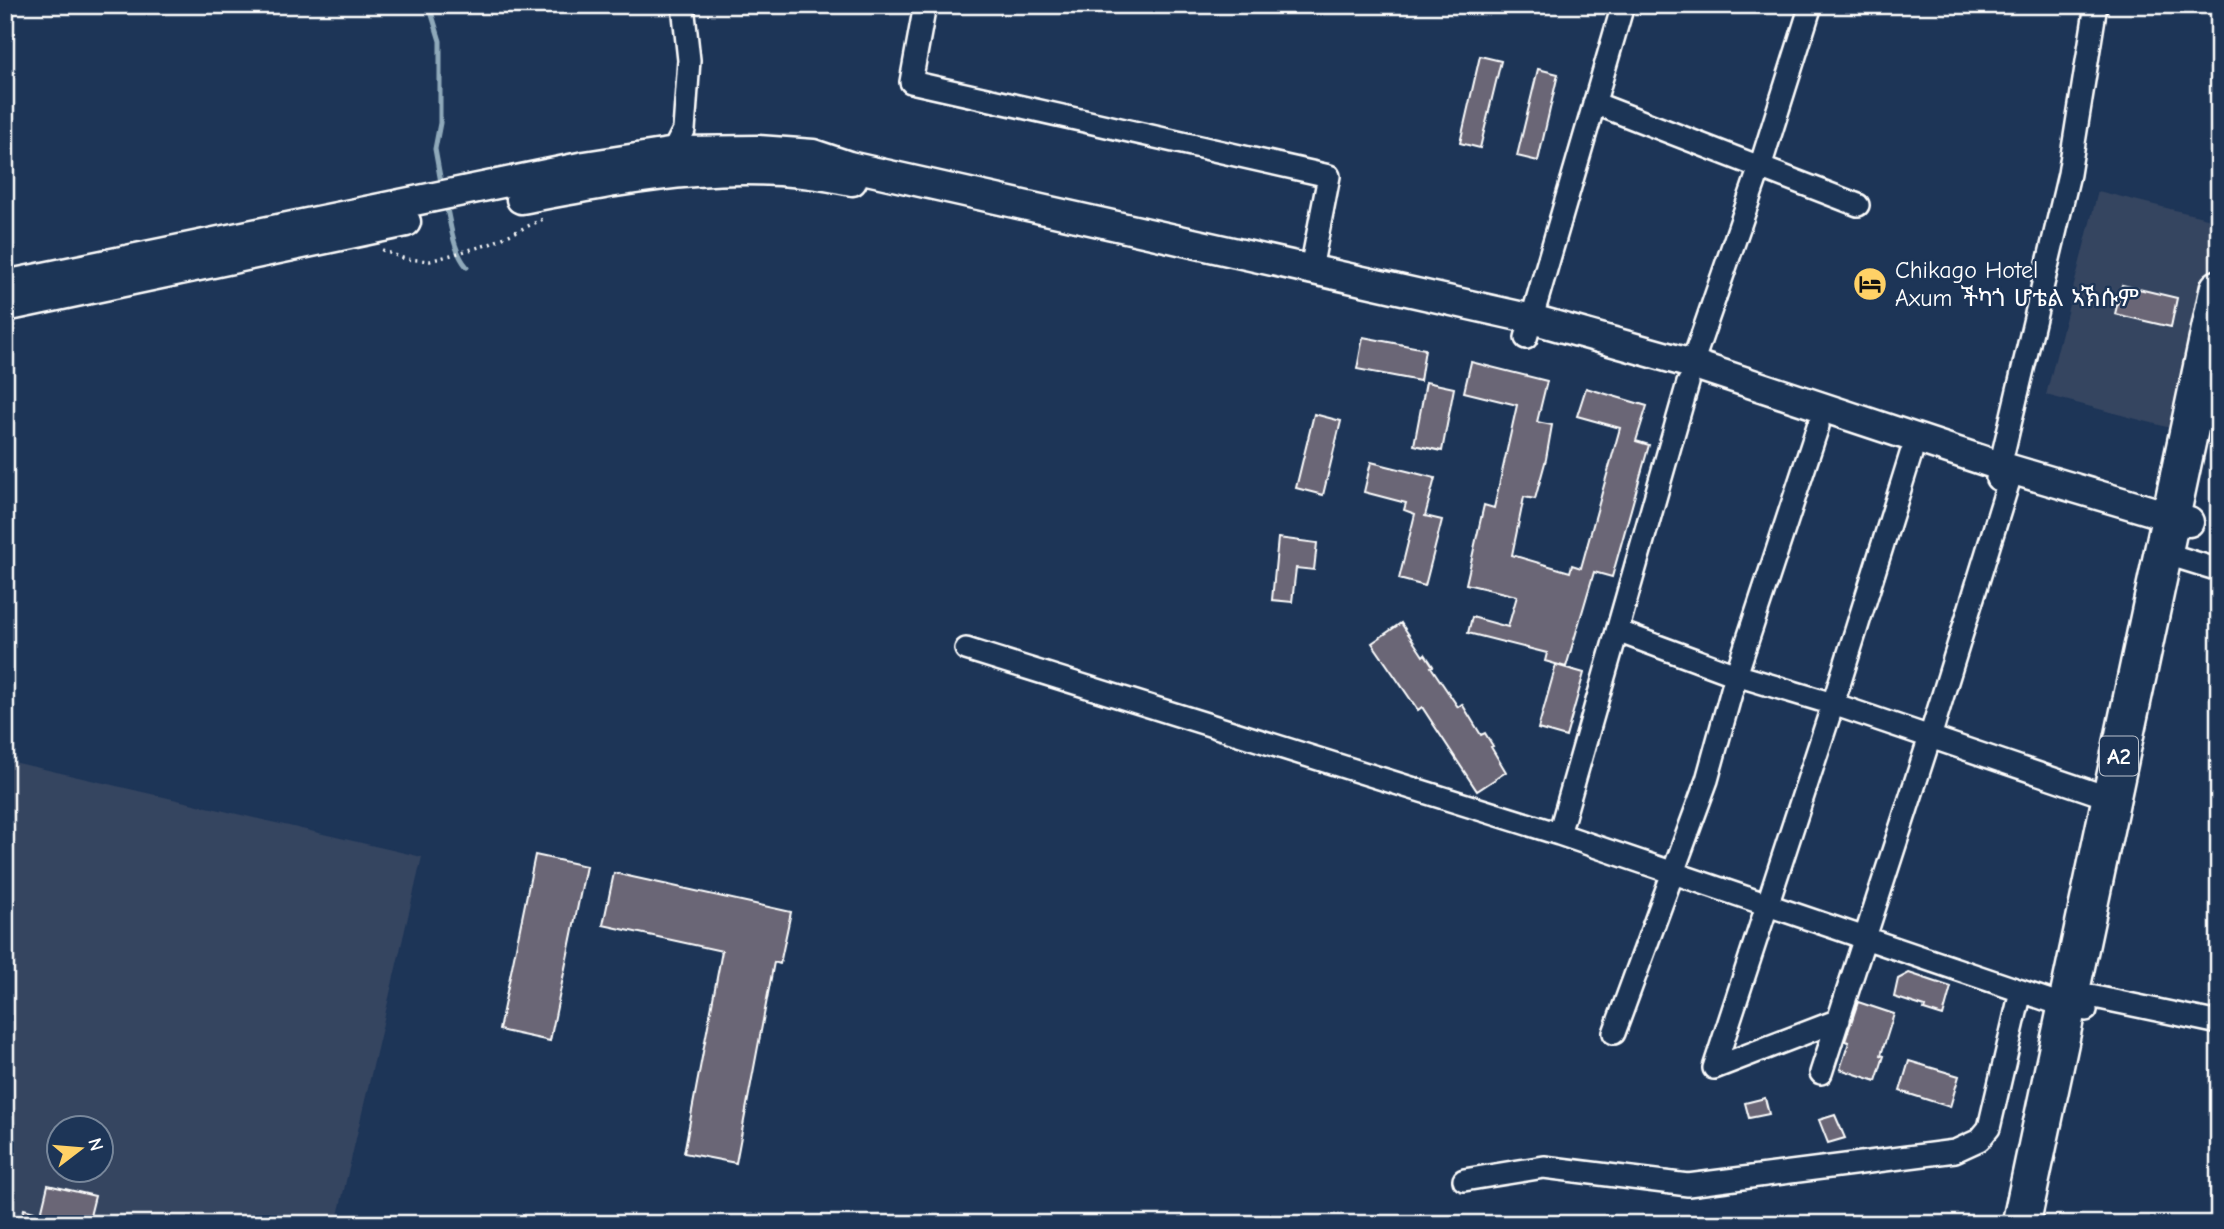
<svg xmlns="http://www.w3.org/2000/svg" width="2224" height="1229" viewBox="0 0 2224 1229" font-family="'Comic Neue','Noto Sans Ethiopic',sans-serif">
<rect width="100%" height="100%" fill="#1d3557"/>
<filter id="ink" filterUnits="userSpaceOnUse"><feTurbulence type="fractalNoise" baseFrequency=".0143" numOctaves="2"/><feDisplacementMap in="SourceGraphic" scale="14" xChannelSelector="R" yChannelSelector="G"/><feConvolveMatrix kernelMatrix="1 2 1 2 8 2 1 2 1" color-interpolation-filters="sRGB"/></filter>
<g filter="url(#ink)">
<!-- built -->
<path fill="#344460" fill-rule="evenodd" d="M 2098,191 L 2219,221 L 2178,430 L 2046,395 Z
M 5,760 L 422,857 L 336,1224 L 5,1224 ZM 60,1128 L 102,1128 L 102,1170 L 60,1170 Z"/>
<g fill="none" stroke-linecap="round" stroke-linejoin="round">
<!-- stream -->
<path stroke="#8fa9ba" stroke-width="5" d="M 429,5 L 440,41 L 440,123 L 435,149 L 442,188
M 446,205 C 451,225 453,251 467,267"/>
</g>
<!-- building -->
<path fill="#6a6676" stroke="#fff" stroke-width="2" d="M 1480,56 L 1501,61 L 1480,148 L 1460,143 Z
M 1538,69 L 1558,74 L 1538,161 L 1517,156 Z
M 2122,285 L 2177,298 L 2171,327 L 2115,314 Z
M 1363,337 L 1425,349 L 1420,381 L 1357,369 Z
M 1471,362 L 1547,381 L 1537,422 L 1552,425 L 1546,459 L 1535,499 L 1524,497 L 1512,555 L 1570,572 L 1572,565 L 1581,568 L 1620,428 L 1577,416 L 1586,388 L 1647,406 L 1636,441 L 1649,445 L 1612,577 L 1594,572 L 1566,667 L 1545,661 L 1547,653 L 1468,633 L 1472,617 L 1508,627 L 1517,596 L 1466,584 L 1484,505 L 1494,508 L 1517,405 L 1464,392 Z
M 1426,382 L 1454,388 L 1442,451 L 1414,445 Z
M 1314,414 L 1341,421 L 1323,495 L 1296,488 Z
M 1371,462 L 1435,478 L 1425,516 L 1442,520 L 1425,586 L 1399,579 L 1415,514 L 1404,510 L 1406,503 L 1364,492 Z
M 1278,538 L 1317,543 L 1314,570 L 1296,568 L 1292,602 L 1272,600 Z
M 1401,623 L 1423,656 L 1425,654 L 1433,666 L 1431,667 L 1458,707 L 1462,704 L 1481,735 L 1485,733 L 1493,746 L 1491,747 L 1506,772 L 1477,791 L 1422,707 L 1418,710 L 1372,643 Z
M 1556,665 L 1584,673 L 1566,737 L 1538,729 Z
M 535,855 L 586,866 L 550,1041 L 499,1030 Z
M 614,873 L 791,912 L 780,964 L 774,962 L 736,1163 L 684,1153 L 722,951 L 603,925 Z
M 1909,973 L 1951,987 L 1943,1016 L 1924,1010 L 1925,1007 L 1894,997 L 1898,979 Z
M 1858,1002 L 1894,1014 L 1881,1055 L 1884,1056 L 1876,1081 L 1840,1069 L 1849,1042 L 1845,1041 Z
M 1909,1061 L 1959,1076 L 1950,1107 L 1900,1091 Z
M 1765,1098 L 1769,1114 L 1749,1118 L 1745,1103 Z
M 1835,1115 L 1845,1138 L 1828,1143 L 1819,1120 Z
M 48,1185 L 95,1196 L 88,1224 L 20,1224 L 24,1209 L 41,1214 Z"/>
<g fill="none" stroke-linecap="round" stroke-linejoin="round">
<!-- street casing -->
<g stroke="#fff" stroke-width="26">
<path id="street" d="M 925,5 L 911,82 L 1329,176 L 1311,269
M 1594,103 L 1858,205
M 667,163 L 684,130 L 689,60 L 683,5
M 1526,338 L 1623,5
M 1692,364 L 1760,167 L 1811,5
M 1997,479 L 2069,174 L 2096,5
M 2164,553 L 2219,570
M 1617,631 L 1736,675 L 1833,704 L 2110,798
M 966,649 L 1559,834 L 2068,1007 L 2086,1010
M 1559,834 L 1688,383
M 2071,992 L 2219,1023
M 1614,1033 L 1707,780 L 1736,675 L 1818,426
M 1714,1068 L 1833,704 L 1911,454
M 1714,1068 L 1839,1020
M 1821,1073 L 1930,737 L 2008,484
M 1464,1180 L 1544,1167 L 1688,1185 L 1955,1151 L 1979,1140 L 1989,1128 L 2021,991"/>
</g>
<!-- secondary casing -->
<g stroke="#fff" stroke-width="33">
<path id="secondary" d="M 521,199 C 634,178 738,156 852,181
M 5,285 L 585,166 L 682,151 L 758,150 L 813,154 L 849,166 L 1532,319 L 1692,364 L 2000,466 L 2189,522
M 5,307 L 406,222"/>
</g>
<!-- highway casing -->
<g stroke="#fff" stroke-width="42">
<path id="highway" d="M 2021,1224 L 2219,289"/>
</g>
<!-- path -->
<path stroke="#fff" stroke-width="3.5" stroke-dasharray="2 5" stroke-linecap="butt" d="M 382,250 L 405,259 L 430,261 L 490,244 L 543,219"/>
<!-- street -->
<use href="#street" stroke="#1d3557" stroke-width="21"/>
<!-- secondary -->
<use href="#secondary" stroke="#1d3557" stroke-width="28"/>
<!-- highway -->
<use href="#highway" stroke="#1d3557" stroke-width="37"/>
</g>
</g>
<!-- icons -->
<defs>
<g id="hotel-disc" transform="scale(1.75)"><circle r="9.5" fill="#ffd166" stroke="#1d3557"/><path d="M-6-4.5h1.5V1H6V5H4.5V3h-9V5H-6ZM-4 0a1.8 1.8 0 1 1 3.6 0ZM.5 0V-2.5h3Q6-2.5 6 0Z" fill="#111"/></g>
</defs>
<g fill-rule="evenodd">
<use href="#hotel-disc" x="1870" y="284"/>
</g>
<g text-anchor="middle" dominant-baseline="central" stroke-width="5" stroke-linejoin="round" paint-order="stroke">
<!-- shield labels -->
<rect fill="#1d3557" stroke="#bbc2cd" stroke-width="2" x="2100" y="736.5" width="38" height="39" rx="5"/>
<g font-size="23" font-weight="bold" fill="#fff">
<text x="2119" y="756">A2</text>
</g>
<!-- poi labels -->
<g font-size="24" fill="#fff" stroke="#1d3557" text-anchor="start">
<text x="1895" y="270">Chikago Hotel<tspan x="1895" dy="28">Axum ችካጎ ሆቴል ኣኽሱም</tspan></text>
</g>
</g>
<!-- margin -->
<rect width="2224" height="1229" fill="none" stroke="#1d3557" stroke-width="28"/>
<rect x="14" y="14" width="2196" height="1201" fill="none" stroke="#fff" stroke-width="2.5" filter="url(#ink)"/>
<!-- north arrow -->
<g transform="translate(80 1149) rotate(74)"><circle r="33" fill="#1d3557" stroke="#77869a" stroke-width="2"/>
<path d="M0-5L12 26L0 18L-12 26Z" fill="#ffd166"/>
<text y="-10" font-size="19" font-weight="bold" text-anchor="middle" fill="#ffffff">N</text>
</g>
</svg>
